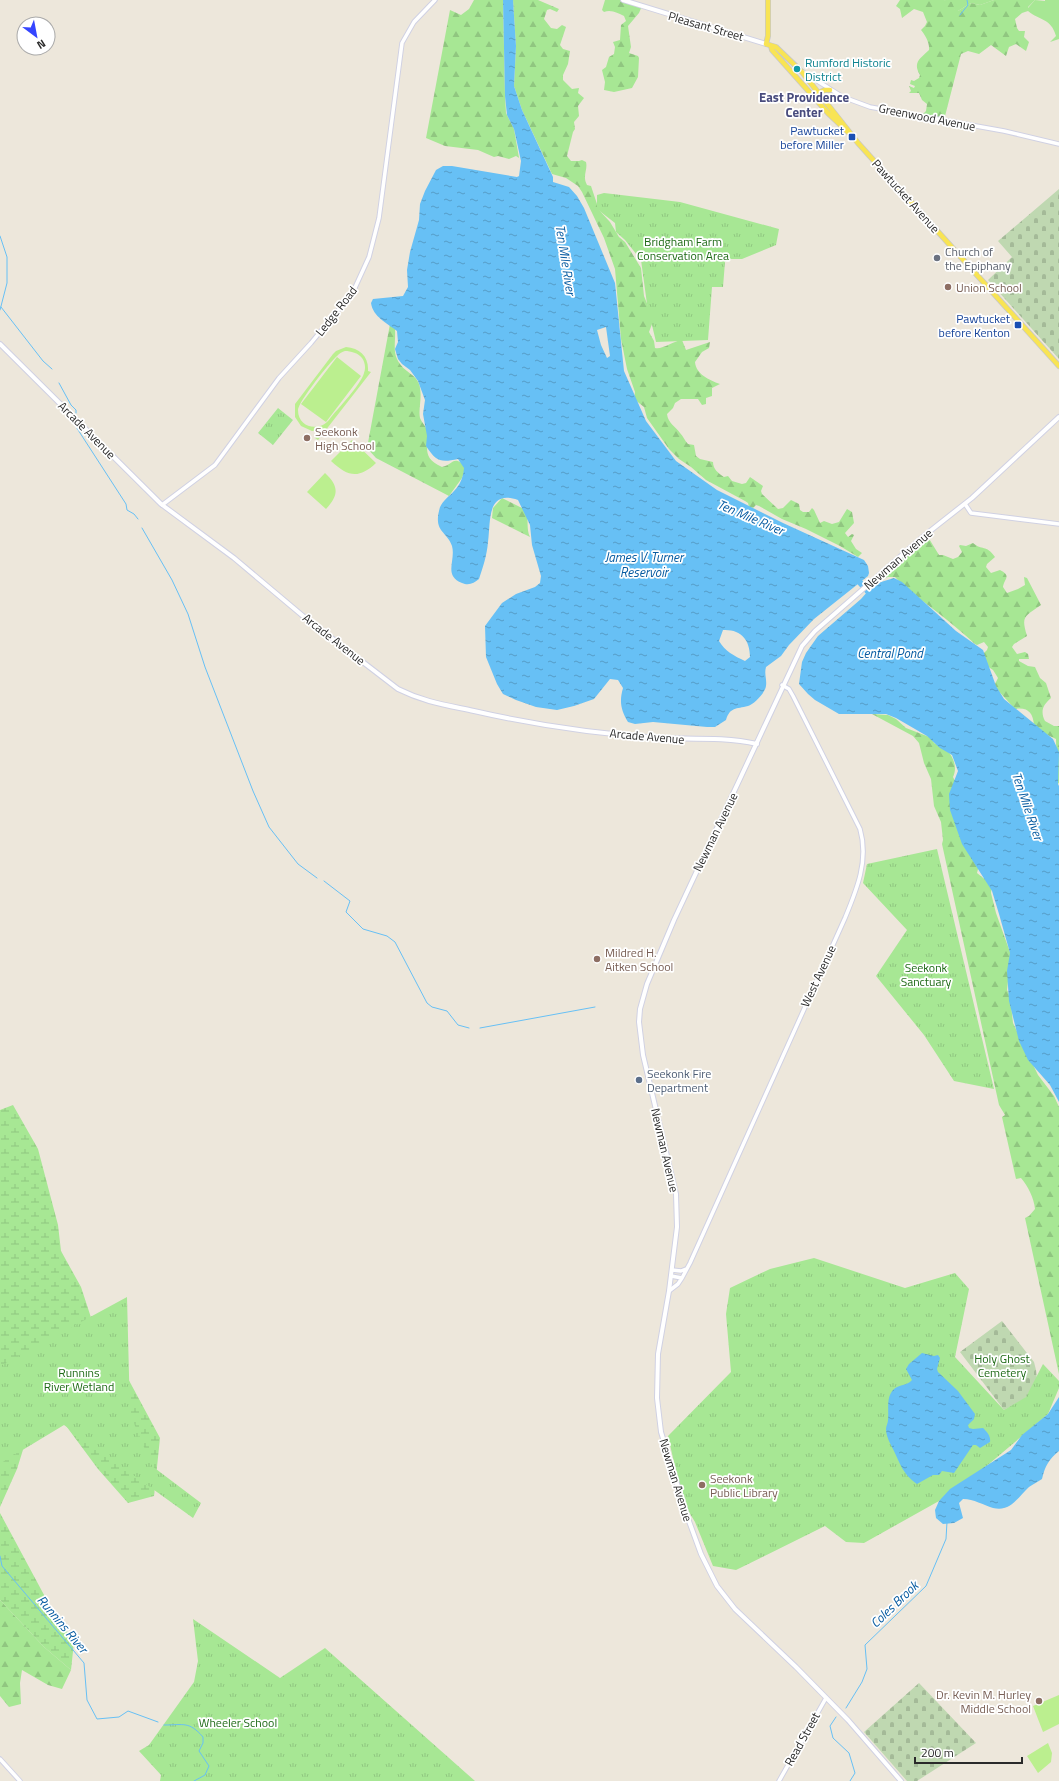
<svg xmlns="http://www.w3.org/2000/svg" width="1059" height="1781" viewBox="0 0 1059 1781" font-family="'Titillium Web',sans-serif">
<defs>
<pattern id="forest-firs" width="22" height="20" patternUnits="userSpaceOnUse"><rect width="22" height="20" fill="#a7e794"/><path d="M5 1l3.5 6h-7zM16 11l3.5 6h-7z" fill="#90c680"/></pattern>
<pattern id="wetland-marsh" width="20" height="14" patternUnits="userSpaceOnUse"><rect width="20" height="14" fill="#a7e794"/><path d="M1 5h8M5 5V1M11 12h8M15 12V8" fill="none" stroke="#90c680"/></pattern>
<pattern id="cemetery-stones" width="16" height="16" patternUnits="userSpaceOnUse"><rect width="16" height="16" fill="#bfd8b1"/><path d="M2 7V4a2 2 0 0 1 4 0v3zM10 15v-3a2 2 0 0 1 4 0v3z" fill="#a4ba98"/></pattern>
<pattern id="park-tufts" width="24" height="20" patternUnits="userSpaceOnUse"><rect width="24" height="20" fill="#a7e794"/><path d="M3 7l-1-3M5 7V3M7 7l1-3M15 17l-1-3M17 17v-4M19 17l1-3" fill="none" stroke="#90c680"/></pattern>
<pattern id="water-ripples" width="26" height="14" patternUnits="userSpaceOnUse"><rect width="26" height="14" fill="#67c0f5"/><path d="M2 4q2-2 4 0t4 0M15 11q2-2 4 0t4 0" fill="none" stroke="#559cc7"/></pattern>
</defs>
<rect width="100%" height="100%" fill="#ede7db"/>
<!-- grass -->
<path fill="#a7e794" d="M 944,0 L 994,0 L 980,5 L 971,3 L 958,11 L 955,11 L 952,5 Z
M 1035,0 L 1045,1 L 1045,0 L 1059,0 L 1059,39 L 1050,42 L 1056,36 C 1051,18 1040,21 1028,11 L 1028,8 Z"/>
<!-- forest -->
<path fill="url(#forest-firs)" d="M 474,0 L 503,0 L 505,96 L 506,113 L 514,129 L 519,158 L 516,156 L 509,159 L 498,156 L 494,157 L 478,150 L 445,146 L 426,138 L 450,10 L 461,15 L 469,9 Z
M 513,0 L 538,0 L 559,9 L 557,12 L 550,9 L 547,10 L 544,19 L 551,28 L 557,29 L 562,25 L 566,27 L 560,45 L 563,49 L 570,51 L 568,64 L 563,75 L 563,80 L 572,89 L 579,88 L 578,93 L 584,98 L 578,106 L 579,116 L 574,122 L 575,129 L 573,132 L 567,156 L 571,161 L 579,161 L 582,160 L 586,162 C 588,170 582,176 587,185 L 591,186 L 599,210 L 610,222 L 619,237 L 625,242 L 641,268 L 644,296 L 652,316 L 652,324 L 649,332 L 654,341 L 655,348 C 662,350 673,341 682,340 L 686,350 L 710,342 L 709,348 L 702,352 L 695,362 C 696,374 709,380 720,384 L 712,388 L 712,396 L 706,398 L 706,404 L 702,405 L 698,399 L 681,399 L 675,403 L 673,408 L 667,414 C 668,423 676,427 680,433 C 683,436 685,441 688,444 L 694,445 L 696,456 L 700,459 L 713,462 C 713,469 718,473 724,477 L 728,476 L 732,481 L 742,484 L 746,483 L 750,477 L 763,486 L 761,491 L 762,494 L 778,509 L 783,508 L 791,500 L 799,504 L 800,510 L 803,512 L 809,512 L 812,508 L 814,510 L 820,523 L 824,521 L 832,524 L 839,522 L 847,509 L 852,512 L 854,523 L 845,533 L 848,537 L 852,534 L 854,535 L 851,541 L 856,549 L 862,553 L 858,557 L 840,546 L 806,529 L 782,519 L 759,506 L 756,505 L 753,508 L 749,507 L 748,503 L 745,501 L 706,480 L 691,467 L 679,459 L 669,449 L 647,418 L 644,407 L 634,399 L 635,392 L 627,369 L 621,339 L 615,269 L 604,238 L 582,192 L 578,186 L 566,178 L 552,174 L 522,110 L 514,86 L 516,46 Z
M 605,0 L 624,0 L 642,6 L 639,13 L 628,26 L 631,47 L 629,53 L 638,56 L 639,58 L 638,77 L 632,88 L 614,92 L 604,90 L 605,82 L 602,70 L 606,67 L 609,57 L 614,54 L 615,47 L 613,42 L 620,40 L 621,25 L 626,21 L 624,16 C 618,13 611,9 604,12 L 602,10 Z
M 900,0 L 944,0 L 952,2 L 955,10 L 958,11 L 971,3 L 980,5 L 994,0 L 1035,0 L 1028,7 L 1028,11 L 1022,13 L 1015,19 L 1017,28 L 1019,31 L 1025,31 L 1024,37 L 1029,42 L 1026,51 L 1016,44 L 1009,47 L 1006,56 L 991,45 L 979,54 L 968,51 L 961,54 L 944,120 L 922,115 L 926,111 L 927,104 L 922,100 L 919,93 L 909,93 L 911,91 L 909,86 L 914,88 L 915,86 L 910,84 L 911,80 L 914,81 L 919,78 L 920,75 C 912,62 921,58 929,50 C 930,43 925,35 921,30 L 925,26 L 927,22 L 923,12 L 914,9 L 902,18 L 900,9 L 896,6 Z
M 390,324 L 395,329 C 396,347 390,357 407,371 C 412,375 417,378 419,384 C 423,396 418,409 420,418 C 422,423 426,426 427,431 C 429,449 421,457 442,467 C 453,465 453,454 466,467 L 462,478 L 449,496 L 376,458 L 367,448 Z
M 502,498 L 526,510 C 529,520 526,529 530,537 L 492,518 L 493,508 Z
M 920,536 L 922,541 L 928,537 L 939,555 L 943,555 L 953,559 L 958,557 L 962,552 L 959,546 L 960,545 L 966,546 L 973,543 C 982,551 986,544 995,557 L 987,564 L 986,567 L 991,573 L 1000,570 C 1012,576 1004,579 1003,587 L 1007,593 L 1018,589 L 1025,585 L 1024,577 L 1027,578 L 1041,605 C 1024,617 1021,616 1027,636 L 1014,644 L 1012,647 L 1017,654 L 1025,652 L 1028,654 L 1029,659 L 1019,659 L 1019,661 L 1028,666 L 1035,667 L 1040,678 L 1046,683 L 1051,698 C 1043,705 1040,711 1045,721 L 1054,726 L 1059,726 L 1059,784 L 1057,781 L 1056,739 L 1043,733 L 1034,725 C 1033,713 1028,707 1015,709 L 994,686 L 998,678 L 993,670 L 987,666 L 983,654 L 987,650 L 988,647 L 984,642 L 977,645 L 975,644 C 963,633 950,622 937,612 C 922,600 908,592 895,577 L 888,577 L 881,580 L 877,577 Z
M 872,714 L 888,715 L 896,719 L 906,728 L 932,738 L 934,743 C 937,745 941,745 943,747 C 953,754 958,767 953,777 L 956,783 L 979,865 L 977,873 L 992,885 L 991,893 L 996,913 L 1011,955 L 1007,990 L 1010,996 L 1013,1023 L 1038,1075 L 1054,1096 L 1059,1107 L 1059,1374 L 1025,1218 L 1029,1216 L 1035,1209 C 1034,1198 1028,1186 1021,1178 L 1016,1179 L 1002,1117 L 1005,1115 L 999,1105 L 942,844 L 943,840 L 941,822 L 934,806 L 931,779 L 924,763 L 919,743 L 913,736 Z
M 0,1600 L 44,1647 L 71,1670 L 62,1689 L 48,1685 L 22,1670 L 20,1683 L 21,1704 L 9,1707 L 0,1696 Z"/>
<!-- wetland -->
<path fill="url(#wetland-marsh)" d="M 13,1105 L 38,1149 L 58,1225 L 61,1251 L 81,1287 L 98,1339 L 118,1360 L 160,1438 L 154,1496 L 128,1503 L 98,1469 L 41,1392 L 17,1469 L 0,1507 L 0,1110 Z
M 0,1513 L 50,1606 L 74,1642 L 71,1670 L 44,1647 L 0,1600 Z"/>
<!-- cemetery -->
<path fill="url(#cemetery-stones)" d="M 1059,189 L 1059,359 L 988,280 L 1012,257 L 998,241 Z
M 1002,1321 L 1034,1362 L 1036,1370 L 1037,1380 L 1024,1400 L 1004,1410 L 960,1352 Z
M 919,1683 L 976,1743 L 917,1781 L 907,1781 L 864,1732 Z"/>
<!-- park -->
<path fill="url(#park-tufts)" d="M 604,193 L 680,202 L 779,229 L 776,245 L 742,259 L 731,259 L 725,262 L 723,287 L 712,287 L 708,340 L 656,342 L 647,304 L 641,260 L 625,240 L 616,232 L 615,223 L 597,209 L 597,195 Z
M 278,408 L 293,420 L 273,445 L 258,433 Z
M 937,849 L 994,1089 L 954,1081 L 924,1035 L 876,976 L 907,930 L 863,883 L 867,864 Z
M 814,1258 L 905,1288 L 955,1273 L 969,1289 L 955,1357 L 1004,1410 L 1026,1397 L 1043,1364 L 1059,1381 L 1059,1388 L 1048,1414 L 983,1469 L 939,1501 L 864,1543 L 846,1542 L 825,1526 L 736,1570 L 713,1566 L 695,1522 L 683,1502 L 668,1436 L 731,1372 L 726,1314 L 730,1288 L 770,1269 Z
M 127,1297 L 130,1414 L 152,1466 L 201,1503 L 193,1518 L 64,1425 L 1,1463 L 0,1461 L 0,1366 Z
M 193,1619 L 280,1678 L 325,1648 L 475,1781 L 160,1781 L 161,1775 L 139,1751 L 149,1745 L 194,1682 L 198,1661 Z"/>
<!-- pitch -->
<path fill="#bbef8f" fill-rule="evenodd" d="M 346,347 C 360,348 369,357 368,371 L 371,372 L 318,440 L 315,438 L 320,430 L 312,431 L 301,426 L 295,417 L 295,404 L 333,354 L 336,351 ZM 345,351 C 351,351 358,353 362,358 C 365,362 366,368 364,373 C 361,385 337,409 329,420 C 319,432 298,428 298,410 C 298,402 330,362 337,356 C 340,353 342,352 345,351 Z
M 337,357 L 361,376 L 326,422 L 301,404 Z
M 352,440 L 376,463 C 359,479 348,477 331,461 Z
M 325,473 C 339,486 339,495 326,509 L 307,492 Z
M 1059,1695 L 1059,1724 L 1043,1732 L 1033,1706 Z
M 1048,1743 L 1052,1753 L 1051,1762 L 1038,1773 L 1027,1756 Z"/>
<!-- water -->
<path fill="url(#water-ripples)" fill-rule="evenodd" d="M 503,0 L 513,0 L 516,46 L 514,86 L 522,110 L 553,177 L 553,182 L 569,187 L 577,196 L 584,208 L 615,283 L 624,371 L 646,421 L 676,461 L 717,490 L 783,523 L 864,560 L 868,566 L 869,573 L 868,576 L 814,619 L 789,645 L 781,656 L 766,667 C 764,674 767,679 766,686 C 765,693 754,704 748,706 C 736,709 730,707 726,720 L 715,727 L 707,727 L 653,722 L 635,724 L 628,722 C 621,710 619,702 623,688 L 618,680 L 610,679 L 594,699 L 574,706 L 557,710 L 536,707 L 516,700 L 503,694 L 497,684 L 486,657 L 485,626 L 502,603 L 516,594 L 535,587 L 540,583 L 541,576 L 532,545 L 530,525 L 518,500 C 486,489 491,522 488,542 C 487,555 483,567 479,579 C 474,583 469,586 462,583 C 443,576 456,560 452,546 C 447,531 434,532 439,511 C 442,495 462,494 464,468 L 458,459 C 440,463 436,461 426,446 L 427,436 L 423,414 L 425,400 L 418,381 L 410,370 L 402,364 L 398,359 L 395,349 L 398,342 L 397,331 C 387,323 373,317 371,303 L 373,299 L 403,296 L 408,287 L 407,270 L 410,252 L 419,220 L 420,204 L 425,191 L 436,170 L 443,166 L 452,166 L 517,177 L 519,176 L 521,161 L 514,129 L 507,115 L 505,96 ZM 606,327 L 610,356 L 607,358 L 601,345 L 597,330 ZM 723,630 C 741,629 750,640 750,657 L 745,661 C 734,656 725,651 719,641 Z
M 894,578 L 902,582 L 956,631 L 983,650 L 996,686 L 1004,699 L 1053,739 L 1059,752 L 1058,784 L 1059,786 L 1059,1102 L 1050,1085 L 1028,1060 L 1019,1041 L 1009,1001 L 1007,971 L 1010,953 L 999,914 L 992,891 L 962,844 L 950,810 L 949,794 L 958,771 L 952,755 L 940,748 L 927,736 L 896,718 L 886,714 L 839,714 L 815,700 L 808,694 L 799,684 L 802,662 L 806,653 L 818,636 L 861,599 L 868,591 L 881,582 Z
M 922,1353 L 934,1356 L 938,1355 L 940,1358 L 937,1369 L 938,1372 L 958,1391 L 975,1414 L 974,1419 L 968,1425 L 969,1428 L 973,1429 L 983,1428 C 987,1432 991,1436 990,1442 L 980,1448 L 976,1445 L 973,1445 L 954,1473 L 942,1471 L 939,1475 L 933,1475 L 917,1484 C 902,1473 901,1465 893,1449 C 890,1443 886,1436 886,1429 C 886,1426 888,1423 888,1420 C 889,1410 886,1398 893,1390 C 899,1384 907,1386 912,1380 L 906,1369 L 909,1364 Z
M 1059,1397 L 1059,1451 C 1049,1459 1045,1466 1042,1479 C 1038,1482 1033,1484 1029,1487 C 1017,1498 1011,1512 993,1508 C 983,1505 974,1499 963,1499 L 959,1503 L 963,1518 L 954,1523 L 943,1524 L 936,1518 L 935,1510 L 939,1501 L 950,1489 L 1011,1450 L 1022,1435 L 1048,1414 Z"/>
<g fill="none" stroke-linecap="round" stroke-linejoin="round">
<!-- stream -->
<path stroke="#67c0f5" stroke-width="1" d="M 960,15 L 968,5 L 967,0
M 0,236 L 7,257 L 7,283 L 0,310
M 1,307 L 43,361 L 52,369
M 59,383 L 71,405 L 76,410 L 76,413
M 71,419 L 126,504 L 127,510 L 134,514 L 138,519
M 142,528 L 172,580 L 188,614 L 205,667 L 253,791 L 269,827 L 298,864 L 317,878
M 324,881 L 350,901 L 346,912 L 363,929 L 387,936 L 395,942 L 427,1003 L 432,1007 L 447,1011 L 458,1025 L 469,1028
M 480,1028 L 595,1007
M 0,1556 L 2,1566 L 84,1663 L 87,1700 L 97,1719 L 119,1717 L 128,1711 L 158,1722
M 846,1708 L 862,1682 L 867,1669 L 865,1645 L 926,1586 L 946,1539 L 947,1522
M 836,1717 L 830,1726 L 833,1738 L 849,1753 L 855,1773 L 850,1781
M 164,1725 C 184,1725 189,1721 203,1737 L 203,1743 L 199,1751 L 209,1766 L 205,1775 L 194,1781"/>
<!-- river -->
<path stroke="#67c0f5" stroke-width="6" d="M 855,577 L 873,597"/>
<!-- tertiary casing -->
<g stroke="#d0d1e3" stroke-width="5.5">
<path id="tertiary" d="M 803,72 L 843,97 L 870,107 L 1004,131 L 1059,144
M 965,504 L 971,513 L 1059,524
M 162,505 L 215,465 L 279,378 L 311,343 L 353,292 L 369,257 L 379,218 L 402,43 L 414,22 L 435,0
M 672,1270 L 681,1271 L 686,1269
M 671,1276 L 682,1278 L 690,1263 L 845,918 C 857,889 869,860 860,829 L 793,696 L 789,689 L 782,685
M 669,1291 L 678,1284 L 682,1278
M 0,1759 L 20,1781
M 779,1781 L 826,1698"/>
</g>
<!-- secondary casing -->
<g stroke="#d0d1e3" stroke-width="6">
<path id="secondary" d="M 623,0 L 766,44
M 0,344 L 161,504 L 234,558 L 303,616 L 398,689 C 424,702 446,705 474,711 C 535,725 598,734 660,738 C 692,739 726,737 757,744
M 901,1781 L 848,1720 L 796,1667 L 735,1609 L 717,1586 L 701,1554 L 686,1513 L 661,1432 L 657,1398 L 658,1354 L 669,1291 L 677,1227 L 676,1194 L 643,1055 L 639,1022 L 640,1009 L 647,984 L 674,920 L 802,646 L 815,631 L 925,535 L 972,498 L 1059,417"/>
</g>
<!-- primary casing -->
<g stroke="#c8c8c8" stroke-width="6">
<path id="primary" d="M 768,0 L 768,36 L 766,44 L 776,47 L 802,72 L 858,143 L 1059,366
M 771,46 L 772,50 L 828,113 L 848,132
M 816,94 L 825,90 L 830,90"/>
</g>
<!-- tertiary -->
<use href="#tertiary" stroke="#fff" stroke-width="3.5"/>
<!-- secondary -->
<use href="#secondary" stroke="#fff" stroke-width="4"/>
<!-- primary -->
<use href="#primary" stroke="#f8e454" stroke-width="4.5"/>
</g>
<!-- markers -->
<circle fill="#0f9aa8" stroke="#fff" stroke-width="1.5" cx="797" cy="69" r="4"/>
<g fill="#1a4fb4" stroke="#fff" stroke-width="1.5">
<rect x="848" y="133" width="8" height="8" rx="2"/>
<rect x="1014" y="321" width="8" height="8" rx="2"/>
</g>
<circle fill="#6b7280" stroke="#fff" stroke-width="1.5" cx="937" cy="258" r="4"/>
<g fill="#8d6e63" stroke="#fff" stroke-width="1.5">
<circle cx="948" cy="287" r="4"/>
<circle cx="307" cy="438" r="4"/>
<circle cx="597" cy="959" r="4"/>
<circle cx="702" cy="1485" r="4"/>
<circle cx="1039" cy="1701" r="4"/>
</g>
<circle fill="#5c6f8a" stroke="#fff" stroke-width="1.5" cx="639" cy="1080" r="4"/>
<g text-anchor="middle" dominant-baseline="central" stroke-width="3.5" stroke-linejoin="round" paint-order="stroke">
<!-- street labels -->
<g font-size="12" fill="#2a2a2a" stroke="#fff">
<text transform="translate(706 26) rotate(16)">Pleasant Street</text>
<text transform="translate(927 117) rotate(11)">Greenwood Avenue</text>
<text transform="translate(906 196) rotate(48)">Pawtucket Avenue</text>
<text transform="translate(336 311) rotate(-52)">Ledge Road</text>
<text transform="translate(87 430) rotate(45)">Arcade Avenue</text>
<text transform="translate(898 559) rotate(-41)">Newman Avenue</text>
<text transform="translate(334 639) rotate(38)">Arcade Avenue</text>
<text transform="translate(647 736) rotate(5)">Arcade Avenue</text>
<text transform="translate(715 832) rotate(-64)">Newman Avenue</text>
<text transform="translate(818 976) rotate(-65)">West Avenue</text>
<text transform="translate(665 1150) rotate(77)">Newman Avenue</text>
<text transform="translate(676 1480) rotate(73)">Newman Avenue</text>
<text transform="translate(802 1739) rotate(-61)">Read Street</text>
</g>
<!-- culture labels -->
<g font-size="12" fill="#0d838f" stroke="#fff" text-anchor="start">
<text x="805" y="62">Rumford Historic<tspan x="805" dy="14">District</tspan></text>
</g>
<!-- transit labels -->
<g font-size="12" fill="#164399" stroke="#fff" text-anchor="end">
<text x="844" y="130">Pawtucket<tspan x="844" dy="14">before Miller</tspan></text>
<text x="1010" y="318">Pawtucket<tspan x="1010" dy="14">before Kenton</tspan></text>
</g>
<!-- park labels -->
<g font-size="12" fill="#1e6a16" stroke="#fff">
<text x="683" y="241">Bridgham Farm<tspan x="683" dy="14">Conservation Area</tspan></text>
<text x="926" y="967">Seekonk<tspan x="926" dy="14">Sanctuary</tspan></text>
<text x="1002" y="1358">Holy Ghost<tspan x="1002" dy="14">Cemetery</tspan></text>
<text x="79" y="1372">Runnins<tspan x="79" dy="14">River Wetland</tspan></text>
<text x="238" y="1722">Wheeler School</text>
</g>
<!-- worship labels -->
<g font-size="12" fill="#5b616d" stroke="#fff" text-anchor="start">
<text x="945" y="251">Church of<tspan x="945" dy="14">the Epiphany</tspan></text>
</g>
<!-- education labels -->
<g font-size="12" fill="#785e54" stroke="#fff" text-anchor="start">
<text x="956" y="287">Union School</text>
<text x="315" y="431">Seekonk<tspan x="315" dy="14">High School</tspan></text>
<text x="605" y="952">Mildred H.<tspan x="605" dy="14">Aitken School</tspan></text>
<text x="710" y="1478">Seekonk<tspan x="710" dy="14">Public Library</tspan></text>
<text x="1031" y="1694" text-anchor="end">Dr. Kevin M. Hurley<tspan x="1031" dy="14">Middle School</tspan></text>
</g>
<!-- service labels -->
<g font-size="12" fill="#4e5e75" stroke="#fff" text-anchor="start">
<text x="647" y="1073">Seekonk Fire<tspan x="647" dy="14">Department</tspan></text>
</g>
<!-- neighbourhood labels -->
<g font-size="13" font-weight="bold" fill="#484b7d" stroke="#fff">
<text x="804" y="97">East Providence<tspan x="804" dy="15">Center</tspan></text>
</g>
<!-- water labels -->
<g font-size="13" font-style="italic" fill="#065ba1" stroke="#fff">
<text transform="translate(566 260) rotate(81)">Ten Mile River</text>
<text transform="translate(751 517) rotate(23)">Ten Mile River</text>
<text x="644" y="557">James V. Turner<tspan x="644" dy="15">Reservoir</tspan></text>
<text x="890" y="653">Central Pond</text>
<text transform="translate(1028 806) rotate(71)">Ten Mile River</text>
<text transform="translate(894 1604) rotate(-44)">Coles Brook</text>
<text transform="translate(63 1624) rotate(50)">Runnins River</text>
</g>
</g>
<!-- north arrow -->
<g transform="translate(36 36) rotate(148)"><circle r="19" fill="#ffffff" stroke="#aaaaaa"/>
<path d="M0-3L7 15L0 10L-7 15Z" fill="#3545ff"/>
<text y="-6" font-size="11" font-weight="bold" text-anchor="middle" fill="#2a2a2a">N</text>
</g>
<!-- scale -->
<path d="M915 1757v6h107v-6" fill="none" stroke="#2a2a2a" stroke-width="2"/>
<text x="921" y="1757" font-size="12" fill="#2a2a2a" stroke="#ffffff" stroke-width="3" paint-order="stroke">200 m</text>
</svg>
